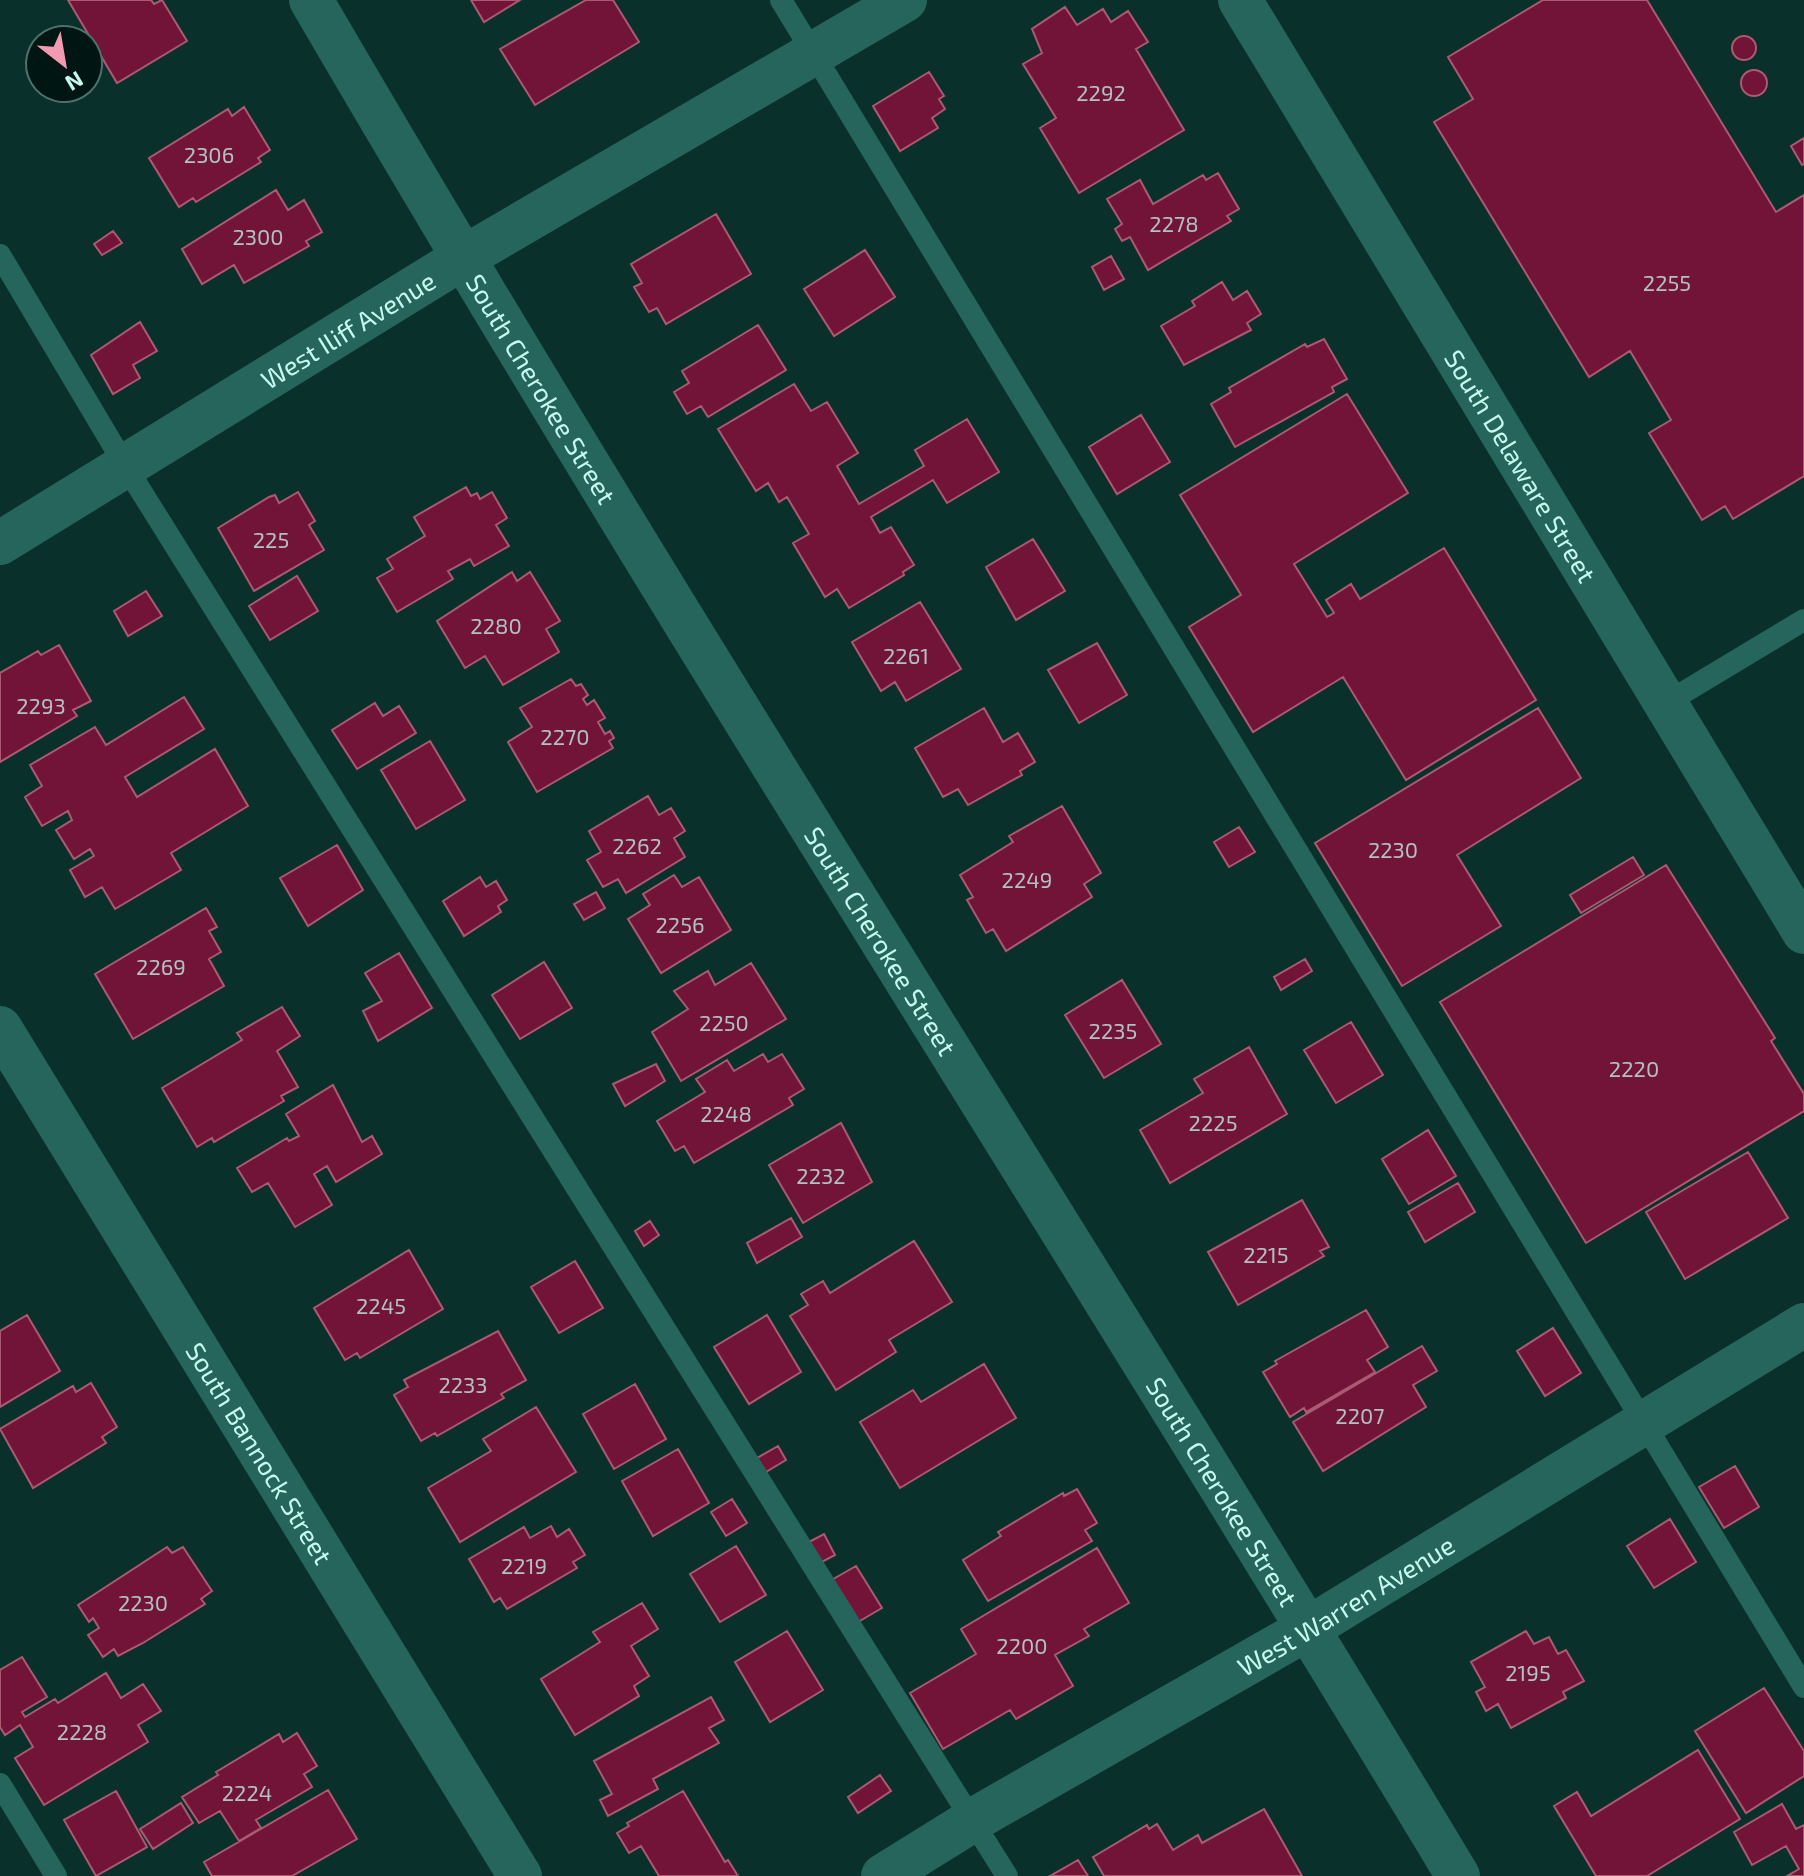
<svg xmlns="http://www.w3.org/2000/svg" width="1804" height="1876" viewBox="0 0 1804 1876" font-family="'Exo 2',sans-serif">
<rect width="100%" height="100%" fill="#09302b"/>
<!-- building -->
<path fill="#711438" stroke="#ab5a71" stroke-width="2" d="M 68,0 L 151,0 L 154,4 L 162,0 L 187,41 L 117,83 Z
M 471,0 L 520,0 L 484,22 Z
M 586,0 L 613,0 L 639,42 L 535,105 L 500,49 Z
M 1543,0 L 1647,0 L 1776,212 L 1804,195 L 1804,476 L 1733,519 L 1725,506 L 1702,520 L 1649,433 L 1671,420 L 1630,351 L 1589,377 L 1434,122 L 1473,99 L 1448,57 Z
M 1065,7 L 1077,25 L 1103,9 L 1111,22 L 1128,11 L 1148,42 L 1136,49 L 1184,130 L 1079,193 L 1040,128 L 1056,118 L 1023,64 L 1042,53 L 1032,29 Z
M1732 48a12 12 0 1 1 24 0a12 12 0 1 1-24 0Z
M1741 83a13 13 0 1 1 26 0a13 13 0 1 1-26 0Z
M 929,72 L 944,96 L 939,99 L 945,109 L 932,118 L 938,128 L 900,151 L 873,106 Z
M 244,107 L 270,150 L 258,158 L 261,162 L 196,202 L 193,198 L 179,207 L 149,158 L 228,109 L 232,116 Z
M 1804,138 L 1804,164 L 1802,165 L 1791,146 Z
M 1218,173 L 1239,209 L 1227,216 L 1231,221 L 1148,270 L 1130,237 L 1122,241 L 1115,229 L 1122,224 L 1107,199 L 1140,180 L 1153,204 L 1203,175 L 1206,180 Z
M 276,190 L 288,210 L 304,200 L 322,232 L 306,241 L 309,246 L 244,283 L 234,265 L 202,284 L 182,249 Z
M 716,214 L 751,274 L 666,324 L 657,308 L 649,312 L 634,287 L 642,283 L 631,264 Z
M 113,231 L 122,243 L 102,255 L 94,244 Z
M 865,250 L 895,297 L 834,336 L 804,289 Z
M 1111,256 L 1124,279 L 1104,290 L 1092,267 Z
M 1222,282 L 1233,300 L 1247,291 L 1261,314 L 1247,323 L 1251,330 L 1184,365 L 1161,326 L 1195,306 L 1192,301 Z
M 140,322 L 157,351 L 133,365 L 140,378 L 113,394 L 91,355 Z
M 758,325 L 786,370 L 708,417 L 701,406 L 687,414 L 674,392 L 689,383 L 682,371 Z
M 1324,339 L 1347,379 L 1332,387 L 1334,392 L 1235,447 L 1211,404 L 1231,392 L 1229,388 L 1305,344 L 1307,347 Z
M 794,384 L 811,411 L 827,402 L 858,453 L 837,466 L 859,504 L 924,466 L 915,450 L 967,419 L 999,472 L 947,503 L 933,480 L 871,517 L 880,533 L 891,527 L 914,565 L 903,572 L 904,575 L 849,608 L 837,589 L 825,597 L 793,543 L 809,534 L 787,497 L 779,502 L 768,483 L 756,491 L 718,429 Z
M 1347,394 L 1408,493 L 1294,564 L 1327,617 L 1334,613 L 1326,600 L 1351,584 L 1360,599 L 1444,548 L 1536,700 L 1406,780 L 1343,677 L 1253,732 L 1189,627 L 1241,595 L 1180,495 Z
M 1141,415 L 1170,462 L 1117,494 L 1089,447 Z
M 466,487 L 471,496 L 477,493 L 480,499 L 492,492 L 507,518 L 496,525 L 509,546 L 474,566 L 470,559 L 448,571 L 453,579 L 397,612 L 377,578 L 393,569 L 387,559 L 425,536 L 414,517 Z
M 298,492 L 315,521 L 309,525 L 324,550 L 254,591 L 218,528 L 269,497 L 275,495 L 279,503 Z
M 1033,539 L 1065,591 L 1016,620 L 986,567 Z
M 512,572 L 517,581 L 530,572 L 560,621 L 546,629 L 559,652 L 503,685 L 485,656 L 465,668 L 437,621 Z
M 297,576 L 318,611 L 270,640 L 249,606 Z
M 146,591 L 162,616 L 128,636 L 114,611 Z
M 920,602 L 961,669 L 906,701 L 895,682 L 881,691 L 852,642 Z
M 1097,643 L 1127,695 L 1079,723 L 1048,670 Z
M 59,645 L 91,701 L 73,710 L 77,716 L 0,762 L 0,673 L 38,651 L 41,655 Z
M 571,679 L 576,686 L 581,684 L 588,695 L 583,699 L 587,705 L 594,700 L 605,718 L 598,722 L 605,734 L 610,731 L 614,738 L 609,741 L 613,748 L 537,792 L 508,742 L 532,727 L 520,708 Z
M 184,697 L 204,729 L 125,777 L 137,797 L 215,749 L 248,806 L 171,853 L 181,870 L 115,909 L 102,887 L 85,897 L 70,870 L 94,856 L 90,849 L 74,859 L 56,830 L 72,820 L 68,811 L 42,826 L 25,797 L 42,786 L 30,765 L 95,727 L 106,745 Z
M 375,703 L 383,716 L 399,706 L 416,733 L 357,769 L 332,730 Z
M 984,708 L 1003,742 L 1018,733 L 1035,762 L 1020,771 L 1022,775 L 968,805 L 958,789 L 943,797 L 915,748 Z
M 1538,708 L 1581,778 L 1457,855 L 1501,926 L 1402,986 L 1315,843 Z
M 430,741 L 465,800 L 416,829 L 381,770 Z
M 648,796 L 659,815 L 671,808 L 685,831 L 674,838 L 685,857 L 626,893 L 618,879 L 603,887 L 587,860 L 601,852 L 589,831 Z
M 1062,806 L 1101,873 L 1084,884 L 1092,897 L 1006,951 L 993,929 L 986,933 L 967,900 L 973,897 L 960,875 L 1013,842 L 1009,836 Z
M 1239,827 L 1255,852 L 1229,867 L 1214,842 Z
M 337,845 L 363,890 L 308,926 L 280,878 Z
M 1633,857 L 1644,875 L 1581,913 L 1570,895 Z
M 1666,865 L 1775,1038 L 1771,1041 L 1804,1094 L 1804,1111 L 1586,1243 L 1440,1002 Z
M 674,875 L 682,887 L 699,877 L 731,930 L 661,973 L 628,919 L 650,905 L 643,894 Z
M 480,877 L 486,887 L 496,881 L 507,900 L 498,906 L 501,912 L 464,936 L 443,901 Z
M 596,892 L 605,908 L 584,920 L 574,904 Z
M 206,908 L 217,927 L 209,931 L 221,952 L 209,959 L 224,986 L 133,1039 L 95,974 Z
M 399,953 L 432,1008 L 378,1041 L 363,1011 L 382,1001 L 365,973 Z
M 1305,959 L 1312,971 L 1281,990 L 1274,977 Z
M 544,962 L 572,1008 L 520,1039 L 492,995 Z
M 751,963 L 786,1019 L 681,1081 L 652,1032 L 688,1009 L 674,991 L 708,971 L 715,985 Z
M 1122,980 L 1161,1044 L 1104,1078 L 1065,1015 Z
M 282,1007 L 300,1036 L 277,1051 L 298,1087 L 281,1096 L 284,1101 L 214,1142 L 212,1138 L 197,1147 L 162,1088 L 242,1040 L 237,1033 Z
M 1351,1022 L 1383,1075 L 1336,1103 L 1304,1050 Z
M 1249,1047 L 1287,1114 L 1170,1183 L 1140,1130 L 1203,1093 L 1194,1079 Z
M 763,1054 L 768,1062 L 782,1054 L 804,1089 L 789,1098 L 793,1105 L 694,1163 L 684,1146 L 675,1151 L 657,1121 L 705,1092 L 696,1079 L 727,1060 L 734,1071 Z
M 656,1064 L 665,1081 L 625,1106 L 613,1084 Z
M 333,1085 L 362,1142 L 372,1136 L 382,1154 L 336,1182 L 327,1166 L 314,1174 L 332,1205 L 295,1227 L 268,1183 L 252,1192 L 237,1168 L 287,1138 L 289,1141 L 299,1136 L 286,1114 Z
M 841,1123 L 872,1182 L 803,1223 L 769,1165 Z
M 1428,1130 L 1456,1176 L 1409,1204 L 1382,1159 Z
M 1748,1152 L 1788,1218 L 1685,1279 L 1646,1212 Z
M 1458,1183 L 1475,1212 L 1425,1242 L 1408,1212 Z
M 1302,1200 L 1329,1247 L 1320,1251 L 1324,1256 L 1238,1305 L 1208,1252 Z
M 791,1218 L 802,1237 L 757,1263 L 747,1243 Z
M 650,1221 L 659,1235 L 644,1246 L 635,1231 Z
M 914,1241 L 952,1302 L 889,1340 L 896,1352 L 836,1390 L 790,1316 L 808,1305 L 801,1294 L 823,1281 L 830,1293 Z
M 409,1250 L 443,1309 L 360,1358 L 357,1353 L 345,1360 L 314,1308 Z
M 575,1261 L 603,1308 L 559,1333 L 531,1287 Z
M 1366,1310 L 1388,1347 L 1367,1360 L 1375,1372 L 1306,1412 L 1304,1408 L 1290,1417 L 1263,1372 L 1277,1364 L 1275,1361 Z
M 27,1315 L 60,1371 L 0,1407 L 0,1331 Z
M 767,1315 L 801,1372 L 749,1404 L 714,1347 Z
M 1553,1328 L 1581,1373 L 1545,1396 L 1517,1351 Z
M 498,1331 L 526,1380 L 501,1394 L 504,1398 L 437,1436 L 435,1433 L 421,1441 L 394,1395 L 408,1387 L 404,1380 Z
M 1422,1346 L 1437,1371 L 1413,1385 L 1426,1407 L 1323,1471 L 1293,1422 Z
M 984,1364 L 1016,1418 L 900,1488 L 860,1422 L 913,1390 L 921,1402 Z
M 91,1383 L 117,1427 L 102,1437 L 106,1443 L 33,1488 L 0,1429 L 73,1386 L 76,1392 Z
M 635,1384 L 666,1439 L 614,1469 L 583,1414 Z
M 536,1407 L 576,1472 L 460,1542 L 428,1488 L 491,1451 L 483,1439 Z
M 778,1446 L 786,1460 L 766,1472 L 757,1458 Z
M 678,1449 L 709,1503 L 653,1536 L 622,1481 Z
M 1735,1466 L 1759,1507 L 1724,1528 L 1699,1487 Z
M 1077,1489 L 1097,1523 L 1085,1530 L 1092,1541 L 988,1601 L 963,1560 L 1001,1536 L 998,1532 L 1063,1493 L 1064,1496 Z
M 732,1499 L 747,1523 L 726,1536 L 711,1512 Z
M 1670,1519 L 1696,1562 L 1654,1588 L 1627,1546 Z
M 551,1526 L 557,1537 L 569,1529 L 585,1555 L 573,1562 L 577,1568 L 507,1609 L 500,1598 L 494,1602 L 469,1559 L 524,1527 L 530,1538 Z
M 824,1534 L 835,1555 L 820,1563 L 809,1542 Z
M 736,1546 L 766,1595 L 720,1622 L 690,1574 Z
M 167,1547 L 172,1553 L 183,1547 L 212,1591 L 201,1599 L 205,1604 L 143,1643 L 118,1656 L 114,1649 L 103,1657 L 88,1635 L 99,1628 L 93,1618 L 89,1622 L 78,1605 Z
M 1097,1548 L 1129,1603 L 1084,1629 L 1089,1636 L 1055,1655 L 1073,1686 L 1016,1719 L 1010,1710 L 943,1749 L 910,1693 L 976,1654 L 961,1629 Z
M 856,1566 L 882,1608 L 853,1625 L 828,1582 Z
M 642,1603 L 658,1629 L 631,1646 L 649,1676 L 634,1686 L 639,1696 L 575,1735 L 541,1679 L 600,1642 L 593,1632 Z
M 787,1631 L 823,1690 L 770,1722 L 735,1662 Z
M 1526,1631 L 1534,1644 L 1549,1637 L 1558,1654 L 1566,1650 L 1584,1681 L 1563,1692 L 1566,1698 L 1511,1728 L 1498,1704 L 1486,1711 L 1476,1692 L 1485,1687 L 1471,1662 Z
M 22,1657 L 47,1697 L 22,1712 L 25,1717 L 55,1699 L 58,1703 L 106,1673 L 121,1698 L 143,1684 L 161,1711 L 138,1725 L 148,1742 L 44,1805 L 15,1758 L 33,1747 L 20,1725 L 5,1735 L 0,1727 L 0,1670 Z
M 1764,1688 L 1804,1751 L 1804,1776 L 1746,1813 L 1695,1731 Z
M 711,1697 L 724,1720 L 709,1728 L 719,1743 L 653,1779 L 658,1789 L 608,1816 L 600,1800 L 612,1794 L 594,1761 Z
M 297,1733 L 317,1766 L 304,1774 L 312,1787 L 256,1820 L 261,1828 L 239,1841 L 220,1811 L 199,1823 L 182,1797 L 218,1775 L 216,1772 L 279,1734 L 283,1742 Z
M 1698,1750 L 1740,1819 L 1647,1876 L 1596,1876 L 1554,1806 L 1577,1792 L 1591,1816 Z
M 880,1775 L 891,1791 L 858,1813 L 848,1797 Z
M 328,1790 L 357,1839 L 292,1876 L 212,1876 L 204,1862 Z
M 116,1791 L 147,1847 L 96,1876 L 64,1820 Z
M 683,1791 L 725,1862 L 728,1860 L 738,1876 L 659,1876 L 641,1846 L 629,1853 L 617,1833 L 629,1826 L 627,1823 Z
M 181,1803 L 193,1823 L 153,1849 L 140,1829 Z
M 1782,1804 L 1796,1829 L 1804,1825 L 1804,1876 L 1787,1876 L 1799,1869 L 1786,1846 L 1752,1865 L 1734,1832 Z
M 1264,1809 L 1302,1876 L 1104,1876 L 1093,1857 L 1147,1825 L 1149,1829 L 1157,1824 L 1173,1850 L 1198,1835 L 1202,1843 Z
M 1078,1860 L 1088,1876 L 1050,1876 Z"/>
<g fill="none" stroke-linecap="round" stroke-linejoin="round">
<!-- service -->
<path stroke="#26655c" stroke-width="22" d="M 781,0 L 1804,1687
M 0,255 L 126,467 L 1007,1876
M 1666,703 L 1804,620
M 0,1784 L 56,1876"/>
<!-- minor -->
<g stroke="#26655c" stroke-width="44">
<path id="s1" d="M 311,0 C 680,633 1080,1248 1458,1876"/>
<path id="s2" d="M 1240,0 L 1804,932"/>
<path id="s3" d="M 0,543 L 461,259 L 905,0"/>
<path id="s4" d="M 0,1028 L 520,1876"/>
<path id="s5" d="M 883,1876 L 973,1820 L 1309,1628 L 1804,1325"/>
</g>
</g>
<g text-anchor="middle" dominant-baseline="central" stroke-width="8" stroke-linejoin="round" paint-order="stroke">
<!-- number labels -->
<g font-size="22" fill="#b1c0c3">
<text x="1101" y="92">2292</text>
<text x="209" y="154">2306</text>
<text x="1174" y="223">2278</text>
<text x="258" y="236">2300</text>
<text x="1667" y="282">2255</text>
<text x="271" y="539">225</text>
<text x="496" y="625">2280</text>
<text x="906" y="655">2261</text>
<text x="41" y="705">2293</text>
<text x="565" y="736">2270</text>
<text x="637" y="845">2262</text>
<text x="1393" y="849">2230</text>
<text x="1027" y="879">2249</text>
<text x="680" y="924">2256</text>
<text x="161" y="966">2269</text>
<text x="724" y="1022">2250</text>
<text x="1113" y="1030">2235</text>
<text x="1634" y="1068">2220</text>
<text x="726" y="1113">2248</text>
<text x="1213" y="1122">2225</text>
<text x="821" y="1175">2232</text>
<text x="1266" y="1254">2215</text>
<text x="381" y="1305">2245</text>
<text x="463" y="1384">2233</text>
<text x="1360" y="1415">2207</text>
<text x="524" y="1565">2219</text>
<text x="143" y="1602">2230</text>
<text x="1022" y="1645">2200</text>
<text x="1528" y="1672">2195</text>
<text x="82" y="1731">2228</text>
<text x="247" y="1792">2224</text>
</g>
<!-- street labels -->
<g font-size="26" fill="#c6faf1" stroke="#001613">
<text stroke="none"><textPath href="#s3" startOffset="408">West Iliff Avenue</textPath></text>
<text stroke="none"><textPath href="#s1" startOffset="452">South Cherokee Street</textPath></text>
<text stroke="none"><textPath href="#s2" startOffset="544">South Delaware Street</textPath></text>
<text stroke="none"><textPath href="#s1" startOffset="1100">South Cherokee Street</textPath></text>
<text stroke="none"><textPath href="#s4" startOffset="498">South Bannock Street</textPath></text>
<text stroke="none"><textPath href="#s1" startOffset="1748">South Cherokee Street</textPath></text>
<text stroke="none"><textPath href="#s5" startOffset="536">West Warren Avenue</textPath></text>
</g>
</g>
<!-- north arrow -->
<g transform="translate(64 64) rotate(149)"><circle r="38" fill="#001613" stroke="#4f716c" stroke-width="2"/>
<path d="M0-6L14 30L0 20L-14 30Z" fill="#f19ab1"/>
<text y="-12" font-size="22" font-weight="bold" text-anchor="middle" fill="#c6faf1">N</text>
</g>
</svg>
